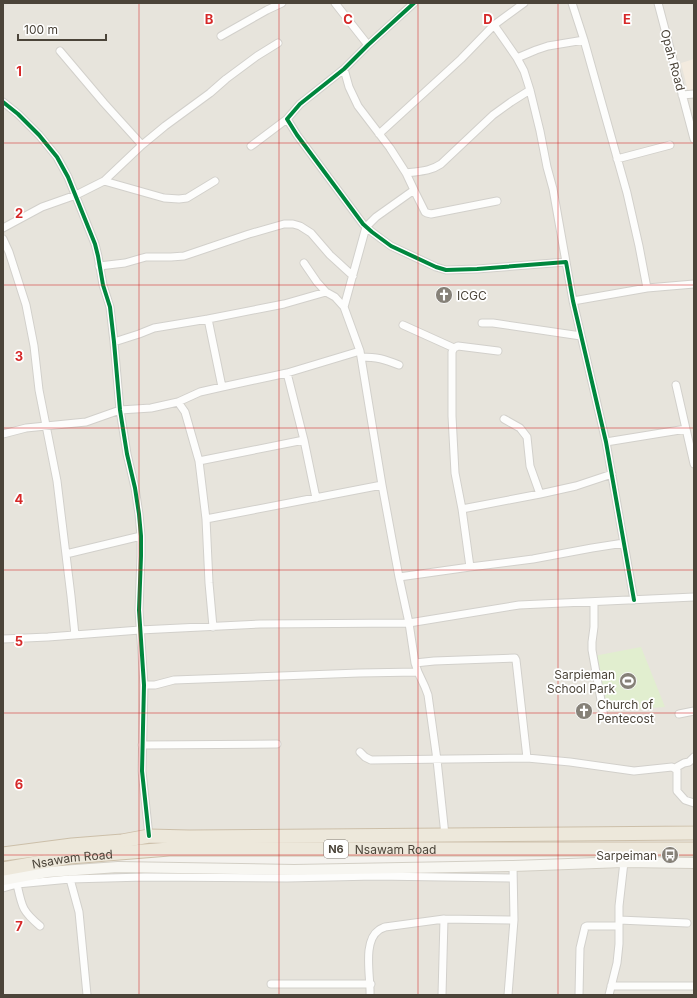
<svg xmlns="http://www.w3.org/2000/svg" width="697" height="998" viewBox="0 0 697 998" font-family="Inter,sans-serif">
<rect width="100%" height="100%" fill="#f4f2ee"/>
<!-- residential -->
<path fill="#e7e4dc" d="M 3,3 L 694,3 L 694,825 L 3,849 Z
M 54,860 L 311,869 L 694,868 L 694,995 L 3,995 L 3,872 Z"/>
<!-- commercial -->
<path fill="#f3ebdf" d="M 694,59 L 694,91 L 688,91 L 681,63 Z"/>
<!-- green -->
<path fill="#e1eecf" d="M 641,647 L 665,707 L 609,711 L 594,656 Z"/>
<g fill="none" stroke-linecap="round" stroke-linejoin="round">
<!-- street casing -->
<g stroke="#d2d0cb" stroke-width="9">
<path id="street" d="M 335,3 L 368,45
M 414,3 L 368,45 L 344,69 L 300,104 L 287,119 L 297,135 L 363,224 L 372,232 L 391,246 L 436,267 L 446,270 L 477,269 L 566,262 L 573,301 L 606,442 L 634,600
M 572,3 L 584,40
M 658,3 L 694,139
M 494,25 L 524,3
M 221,36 L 267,10 L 282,3
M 60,51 L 104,103 L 142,145
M 517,58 L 536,50 L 548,46 L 584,40 L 627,193 L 639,246 L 647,288
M 682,95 L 694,94
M 3,102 L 18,114 L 39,135 L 57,157 L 68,177 L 95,244 L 98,256 L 103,285 L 110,307 L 114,342 L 120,410 L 127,454 L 135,488 L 139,514 L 141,536 L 141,556 L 139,610 L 144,685 L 142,771 L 149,836
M 379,134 L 461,59 L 494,25 L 517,58 L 524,71 L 530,90 L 540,131 L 547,167 L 553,189 L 566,262
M 251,146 L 287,119
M 617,159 L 670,145
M 406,173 C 419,171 429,172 441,164 L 493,115 L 511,102 L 530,90
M 104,181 L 164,198 L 179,199 L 187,198 L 215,181
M 414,190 L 425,212 L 427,213 L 431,214 L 497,201
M 3,228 L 42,207 L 76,195 L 104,181 L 142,145 L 165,126 L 210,93 L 226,79 L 257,56 L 278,43
M 3,239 L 9,252 L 26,305 L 34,346 L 39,390 L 57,481 L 71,596 L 75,635
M 304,263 L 317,282 L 326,292 L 335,297 L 344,307 L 360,351 L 382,485 L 399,577 L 409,623 L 415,663 L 418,672 L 425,687 L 428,695 L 437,760 L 445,835
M 99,266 L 125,263 L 146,257 L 171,257 L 184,256 L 249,234 L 284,224 L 293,224 L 300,226 L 311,233 L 330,255 L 353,276
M 573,301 L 647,288 L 694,284
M 344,307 L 366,227 L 376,217 L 414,190 L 406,173 L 390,148 L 358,106 L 349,87 L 344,69
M 208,319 L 222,387
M 482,323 L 493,323 L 581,336
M 403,325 L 454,348
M 114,342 L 139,334 L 154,328 L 208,319 L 284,304 L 326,292
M 361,357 C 377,357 384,359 399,365
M 287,373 L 304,440 L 316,498
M 676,385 L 694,464
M 178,402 L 185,412 L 199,461 L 206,519 L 209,583 L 213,627
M 504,419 L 520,428 L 527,437 L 530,466 L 540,494
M 3,434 L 26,428 L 86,422 L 120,410 L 151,408 L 178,402 L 200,392 L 222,387 L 287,373 L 360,351
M 606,442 L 686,429
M 199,461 L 304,440
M 462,509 L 540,494 L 576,486 L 612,474
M 206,519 L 382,485
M 66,554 L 141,536
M 470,567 L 462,509 L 455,473 L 452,416 L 452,352 L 454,348 L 458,346 L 498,351
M 399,577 L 470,567 L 533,559 L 592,548 L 624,543
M 594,602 L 594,627 L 592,642 L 592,650 L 604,717
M 3,639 L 48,637 L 140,630 L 260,624 L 409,623 L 519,605 L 694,597
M 415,663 L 434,661 L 515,658 L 516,660 L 527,758
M 144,685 L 155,685 L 174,680 L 359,673 L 418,672
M 679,714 L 694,711
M 142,745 L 277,744
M 360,752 L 365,757 L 371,760 L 527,758 L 570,762 L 634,771 L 672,767 L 677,770 L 677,791 L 685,800 L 694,803
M 675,768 L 684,763 L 689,762 L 694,757
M 70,879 L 79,912 L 87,995
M 17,884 C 22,907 22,911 40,926
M 3,888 L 17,884 L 70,879 L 145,877 L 287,878 L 375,876 L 513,878
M 619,920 L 687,923
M 271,984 L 371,984
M 611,986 L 694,986
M 370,995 C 371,978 362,941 379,930 C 380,929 383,928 385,927 L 444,919 L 514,920
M 442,995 L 444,919
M 508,995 L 514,920 L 513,866
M 579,995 L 580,948 L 585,927 L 587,926 L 619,926
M 609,995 L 617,963 L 619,944 L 619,906 L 624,862"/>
</g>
<!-- secondary casing -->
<g stroke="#d3cfc5" stroke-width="12">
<path id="secondary" d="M 3,880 L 47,872 L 118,867 L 294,870 L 513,866 L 624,862 L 694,863"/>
</g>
<!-- highway casing -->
<g stroke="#ccbfa9" stroke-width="15">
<g id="highway">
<path d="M 3,854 L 72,845 L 122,841 L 149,836 L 189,837 L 694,833"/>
<path id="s1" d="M 3,869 L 70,857 L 169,849 L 694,849"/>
</g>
</g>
<!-- street -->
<use href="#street" stroke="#fdfdfc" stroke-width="7"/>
<!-- secondary -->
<use href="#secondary" stroke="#f7f6f1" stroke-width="10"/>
<!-- highway -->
<use href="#highway" stroke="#ede8db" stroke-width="13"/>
<!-- cycleway casing -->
<g stroke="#fff" stroke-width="6">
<path id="cycleway" d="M 414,3 L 368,45 L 344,69 L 300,104 L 287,119 L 297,135 L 363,224 L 372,232 L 391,246 L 436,267 L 446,270 L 477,269 L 566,262 L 573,301 L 606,442 L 634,600
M 3,102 L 18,114 L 39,135 L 57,157 L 68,177 L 95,244 L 98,256 L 103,285 L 110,307 L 114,342 L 120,410 L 127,454 L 135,488 L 139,514 L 141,536 L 141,556 L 139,610 L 144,685 L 142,771 L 149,836"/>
</g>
<!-- cycleway -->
<use href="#cycleway" stroke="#00873e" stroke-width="4"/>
</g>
<!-- grid -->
<path fill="none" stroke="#d62828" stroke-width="1" stroke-opacity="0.55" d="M 139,3 L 139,995M 279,3 L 279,995M 418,3 L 418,995M 558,3 L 558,995M 3,143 L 694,143M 3,285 L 694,285M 3,428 L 694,428M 3,570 L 694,570M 3,713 L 694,713M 3,855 L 694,855"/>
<!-- icons -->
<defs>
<g id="church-disc" transform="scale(0.9)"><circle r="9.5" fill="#868178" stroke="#fff"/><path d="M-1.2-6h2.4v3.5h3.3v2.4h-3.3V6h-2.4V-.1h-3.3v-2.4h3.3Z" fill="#fff"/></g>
<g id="stadium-disc" transform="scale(0.9)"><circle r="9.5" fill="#868178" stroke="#fff"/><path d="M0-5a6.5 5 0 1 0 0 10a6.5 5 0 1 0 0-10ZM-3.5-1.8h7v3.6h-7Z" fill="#fff"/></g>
<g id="bus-disc" transform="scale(0.9)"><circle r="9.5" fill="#868178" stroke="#fff"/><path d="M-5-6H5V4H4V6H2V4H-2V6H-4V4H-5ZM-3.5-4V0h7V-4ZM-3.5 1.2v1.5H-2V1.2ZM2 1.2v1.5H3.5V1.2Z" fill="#fff"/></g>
</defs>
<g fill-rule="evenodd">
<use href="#church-disc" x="444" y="295"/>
<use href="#stadium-disc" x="628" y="681"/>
<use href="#church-disc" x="584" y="711"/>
<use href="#bus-disc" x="670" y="855"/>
</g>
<g text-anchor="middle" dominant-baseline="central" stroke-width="3.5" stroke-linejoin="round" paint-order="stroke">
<!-- shield labels -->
<rect fill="#fff" stroke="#817c74" stroke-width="1" x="324" y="840" width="24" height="18" rx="3"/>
<g font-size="11" font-weight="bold" fill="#4b4439">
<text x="336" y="849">N6</text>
</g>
<!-- street labels -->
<g font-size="12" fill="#4b4439" stroke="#fff">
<text transform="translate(673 60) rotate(75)">Opah Road</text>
<text stroke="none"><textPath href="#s1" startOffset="394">Nsawam Road</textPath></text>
<text stroke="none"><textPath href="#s1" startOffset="70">Nsawam Road</textPath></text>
</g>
<!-- poi labels -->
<g font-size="12" fill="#4b4439" stroke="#fff" text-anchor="start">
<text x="457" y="295">ICGC</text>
<text x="615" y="674" text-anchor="end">Sarpieman<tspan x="615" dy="14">School Park</tspan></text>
<text x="597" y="704">Church of<tspan x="597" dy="14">Pentecost</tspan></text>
<text x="657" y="855" text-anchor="end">Sarpeiman</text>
</g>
</g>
<g font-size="13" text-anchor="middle" font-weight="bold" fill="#d62828" stroke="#fff" stroke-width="3.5" stroke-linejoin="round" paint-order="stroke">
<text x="209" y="24">B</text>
<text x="348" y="24">C</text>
<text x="488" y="24">D</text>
<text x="627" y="24">E</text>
<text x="19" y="76">1</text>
<text x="19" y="218">2</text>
<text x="19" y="361">3</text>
<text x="19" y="504">4</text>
<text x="19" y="646">5</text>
<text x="19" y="789">6</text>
<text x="19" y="931">7</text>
</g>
<!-- border -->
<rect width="697" height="998" fill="none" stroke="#4b4439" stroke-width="8"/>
<!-- scale -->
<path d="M18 34v6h88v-6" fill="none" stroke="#4b4439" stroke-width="2"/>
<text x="24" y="34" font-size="12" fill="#4b4439" stroke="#ffffff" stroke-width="3" paint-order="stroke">100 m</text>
</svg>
